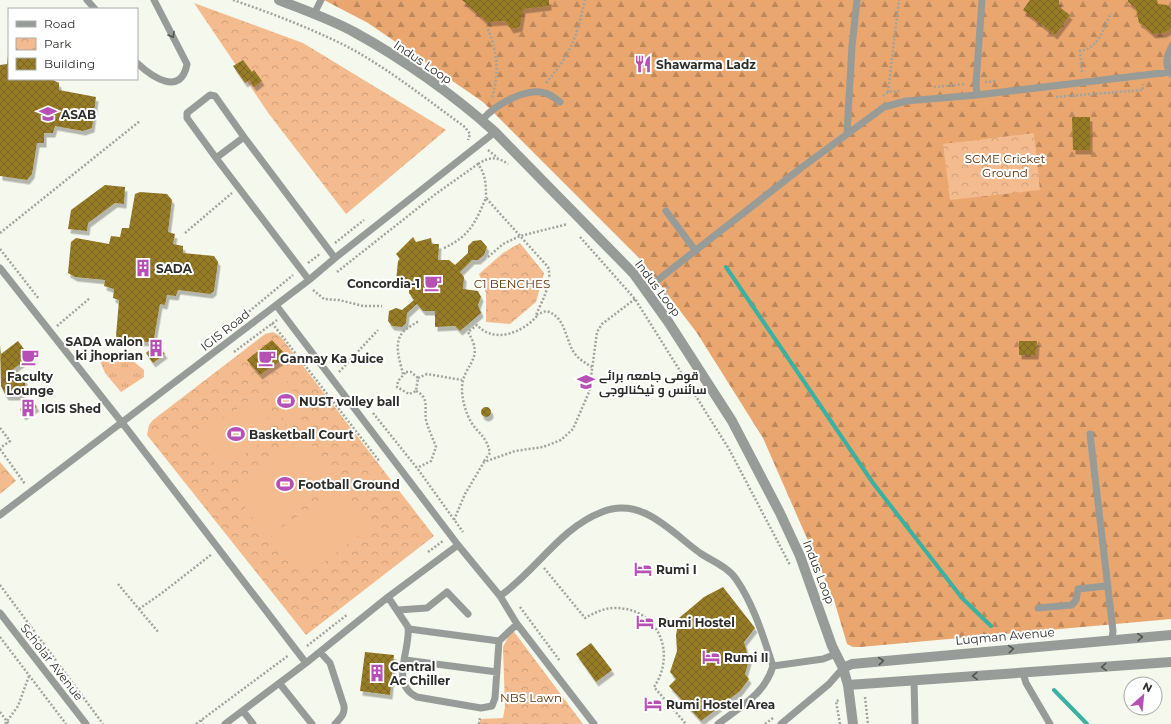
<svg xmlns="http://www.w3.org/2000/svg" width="1171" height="724" viewBox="0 0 1171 724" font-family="Montserrat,Cairo,sans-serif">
<defs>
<pattern id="grass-tufts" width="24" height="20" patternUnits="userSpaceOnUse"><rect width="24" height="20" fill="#f3bb8e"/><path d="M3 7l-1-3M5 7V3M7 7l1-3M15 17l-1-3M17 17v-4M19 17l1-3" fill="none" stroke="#d1a17b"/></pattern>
<pattern id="forest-firs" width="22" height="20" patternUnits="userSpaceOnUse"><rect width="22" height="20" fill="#e9a66f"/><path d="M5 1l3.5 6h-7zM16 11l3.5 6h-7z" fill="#bd885b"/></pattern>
<pattern id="park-crowns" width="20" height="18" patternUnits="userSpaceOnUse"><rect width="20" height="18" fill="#f3bb8e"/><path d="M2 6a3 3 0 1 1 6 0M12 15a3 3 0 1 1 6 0" fill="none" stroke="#d1a17b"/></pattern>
<pattern id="building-cross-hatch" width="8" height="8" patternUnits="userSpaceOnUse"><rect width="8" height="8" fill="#967b26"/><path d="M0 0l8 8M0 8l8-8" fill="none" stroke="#7b6521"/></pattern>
<filter id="shadow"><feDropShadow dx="2.5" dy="4.5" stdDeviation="0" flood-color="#0004"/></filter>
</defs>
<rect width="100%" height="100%" fill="#f5f8ed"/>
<!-- grass -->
<path fill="url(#grass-tufts)" d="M 104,353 L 113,353 L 122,362 L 133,361 L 144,370 L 144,377 L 121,392 L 105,373 L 98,356 Z"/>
<!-- forest -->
<path fill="url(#forest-firs)" d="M 324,0 L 1171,0 L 1171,619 L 860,647 L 853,647 L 847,644 L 834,600 L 763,438 L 697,333 L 643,262 L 483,102 L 368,23 Z"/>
<!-- park -->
<path fill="url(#park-crowns)" d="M 194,3 L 303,43 L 446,130 L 346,214 L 269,114 Z
M 1034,133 L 1040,190 L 950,200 L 943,144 Z
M 520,243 L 544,273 L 536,302 L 510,324 L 486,322 L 486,293 L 479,274 L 503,253 Z
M 273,332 L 280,336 L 434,536 L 306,635 L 147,435 L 149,425 L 153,420 L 265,334 Z
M 0,462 L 16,481 L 0,494 Z
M 512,629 L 574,712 L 583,724 L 478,724 L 481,719 L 503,718 L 505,707 L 503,647 Z"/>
<!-- garden -->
<path fill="#f3bb8e" d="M 284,377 L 306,413 L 287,426 L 266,388 Z
M 254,397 L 276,432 L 220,472 L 196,436 Z
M 305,436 L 338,480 L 264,534 L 233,489 Z
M 341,486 L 371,526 L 303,578 L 271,535 Z"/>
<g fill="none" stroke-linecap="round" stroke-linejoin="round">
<!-- stream -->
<path stroke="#3ab1a1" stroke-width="4" d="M 726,267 L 873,483 L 962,598 L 991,626
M 1054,690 L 1087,724"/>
</g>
<!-- building -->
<path fill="url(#building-cross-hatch)" filter="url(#shadow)" d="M 462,0 L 549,0 L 549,6 L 523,9 L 520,27 L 511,29 L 506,21 L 487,22 Z
M 1030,0 L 1059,0 L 1059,7 L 1070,15 L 1055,35 L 1023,10 Z
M 1128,0 L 1157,0 L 1158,4 L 1167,5 L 1171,8 L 1171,29 L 1164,33 L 1153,34 L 1143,25 L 1139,23 L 1136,8 L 1128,2 Z
M 8,55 L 9,79 L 51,79 L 59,83 L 59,90 L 96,97 L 92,128 L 83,131 L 55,126 L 53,133 L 44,133 L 44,143 L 37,143 L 32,174 L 27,180 L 0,176 L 0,65 L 7,64 Z
M 243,60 L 252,72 L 254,70 L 262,81 L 254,87 L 249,80 L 245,83 L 233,66 Z
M 1072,117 L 1090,117 L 1090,150 L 1073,150 Z
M 105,185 L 125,187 L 124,204 L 115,203 L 88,223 L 87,231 L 68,229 L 71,210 Z
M 140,192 L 167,194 L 172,200 L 168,232 L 175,234 L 173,244 L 183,246 L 183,253 L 214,256 L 218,262 L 214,291 L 210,294 L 178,290 L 176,296 L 167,295 L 165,305 L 160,304 L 154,338 L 148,342 L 118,340 L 116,336 L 119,300 L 113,298 L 114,289 L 104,286 L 105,280 L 75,277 L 68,273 L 71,242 L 76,238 L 109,244 L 111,236 L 120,237 L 122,228 L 129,228 L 135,194 Z
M 413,237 L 416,242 L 431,238 L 432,244 L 439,244 L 438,260 L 449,260 L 455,265 L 468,253 L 468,246 L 473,241 L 481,240 L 487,247 L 484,255 L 478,260 L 472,260 L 460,272 L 464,277 L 463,289 L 478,291 L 481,297 L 478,305 L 481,313 L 460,331 L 455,326 L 435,327 L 435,311 L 423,311 L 417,304 L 407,313 L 406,323 L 402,327 L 392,326 L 388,321 L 389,311 L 396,308 L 402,310 L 414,300 L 409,293 L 409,284 L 396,281 L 398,261 L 400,259 L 396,254 Z
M 272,340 L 287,356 L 260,375 L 247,360 Z
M 18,341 L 30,357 L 9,372 L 15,371 L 19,372 L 25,380 L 25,391 L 17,396 L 6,396 L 1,386 L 0,345 L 1,354 Z
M 1019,341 L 1037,341 L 1036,355 L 1019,355 Z
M 157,343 L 165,354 L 153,363 L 146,353 Z
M 32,400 L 37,407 L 23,416 L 20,409 Z
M481 412a5 5 0 1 1 10 0a5 5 0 1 1-10 0Z
M 723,587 L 755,628 L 744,642 L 749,660 L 745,674 L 749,679 L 740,691 L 701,721 L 669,686 L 676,679 L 670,672 L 677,651 L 676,635 L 679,618 L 704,597 Z
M 591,643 L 612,670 L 596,682 L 576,654 Z
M 365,652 L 394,655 L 390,695 L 360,691 Z"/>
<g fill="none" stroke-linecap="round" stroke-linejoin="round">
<!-- path -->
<path stroke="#a2a49c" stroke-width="2.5" stroke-dasharray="2 2" stroke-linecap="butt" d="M 233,0 C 271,13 310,28 346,46 C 388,68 426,99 465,127 L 470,134 L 468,140
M 488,29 C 498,54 499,72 492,98
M 1082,72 L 1080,51 C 1098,49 1104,28 1111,13
M 985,82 L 996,81
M 546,83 C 572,52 576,39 585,0
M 934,87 L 966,84
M 888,92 L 899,0
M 883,96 L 888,92 L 901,91
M 1056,97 L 1143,90 L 1143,84
M 488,150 L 498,158
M 478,164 C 489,157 497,156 508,164
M 0,233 L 140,121
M 185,233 L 232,193
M 580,237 L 635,299 L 729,449 L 790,565
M 335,243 L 364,220
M 444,248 C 470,236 475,223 486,198 L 548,267 C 553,282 542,301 536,315
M 0,249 L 39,299
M 488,257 L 503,244 L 520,236 L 568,224
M 308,263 L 320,254
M 337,272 L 437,193 L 478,164 C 486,175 486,185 486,198
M 313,290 L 324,299 L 339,300 L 363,306 L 382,306
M 667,299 L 665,293 L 669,286
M 246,314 L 293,275
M 272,323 L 380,462
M 57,326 L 90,298
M 234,352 L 277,320
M 339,372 L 378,330
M 406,372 L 411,372 L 418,378 L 416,391 L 409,394 L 397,387 L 398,381 Z
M 403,374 C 400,361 392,341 405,330 C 409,327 414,324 419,321
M 418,378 L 427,374 L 462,380
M 416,391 C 430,398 424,408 426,420 C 428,429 433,438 436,447 L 431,461 L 417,468
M 373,413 L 417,468 L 463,532
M 0,428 L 10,441 L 0,448
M 0,449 L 25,484
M 484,461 L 490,453 C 486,435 479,435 471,422 C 466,413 462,400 462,389 C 462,364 486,361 468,332 L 477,325 C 494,344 522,333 537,316 L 536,315 L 546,311 C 565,316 565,337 573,351 C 577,358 585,363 592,367
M 454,520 L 465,494 L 484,462 L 515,451 L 543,447 L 561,440 L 573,429 L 589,392 L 597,332 L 602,324 L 635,299
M 428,552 L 443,541
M 544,568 L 585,618 C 594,613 604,608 614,608 C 658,607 677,653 654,687 L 686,724
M 118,584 L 159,633
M 0,585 L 103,724
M 824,585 L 831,605
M 520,607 L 560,661
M 139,609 L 162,593 L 212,554
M 0,637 L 66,724
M 307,646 L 348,614
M 865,697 L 868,724
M 0,712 L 9,724
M 201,720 L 203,724
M 5,724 L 18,706 L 29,676
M 196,724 L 289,655
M 479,724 L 480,717
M 765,724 L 773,718
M 840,724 L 836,701 L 840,700"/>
<!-- lane -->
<path stroke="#979c98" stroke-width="7" d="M 87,0 L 95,9
M 314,14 L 321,0
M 1171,48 C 1166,57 1165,66 1171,74
M 137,63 C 152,77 181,97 187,64 L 154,0
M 977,95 L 976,83 L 982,0
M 482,120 C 494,106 525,87 545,93 C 550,94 556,99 560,102
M 847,133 L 852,46 L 857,0
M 216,158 L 187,118 L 187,113 L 210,95 L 215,96 L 244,137
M 666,211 L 695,250
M 0,268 L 127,429 L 306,663 L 388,597 L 458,545 L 276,305
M 309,280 L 216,158 L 244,137 L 335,258
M 645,290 L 801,168 L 884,107 L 906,101 L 977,95 L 1170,72
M 1090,434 L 1113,631 L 1112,639
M 0,515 L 309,280 L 335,258 L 495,132
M 458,545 L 500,596 L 517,624 L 594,724
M 500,596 C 536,571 560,528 602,512 C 642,496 671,532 700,553 C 712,561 728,567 736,579 C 754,605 763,636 773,666 C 765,694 740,707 718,724
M 388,597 L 408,627 C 411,650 389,684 417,697 L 481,708 L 492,706 L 495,698 L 499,641
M 1038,608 L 1072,605 L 1076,600 L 1078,589 L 1106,586
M 398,610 L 427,608 L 447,592 L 468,614
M 0,613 L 86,724
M 409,629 L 499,641 L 517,624
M 320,652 L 330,663 L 344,706 C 345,715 340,718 335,724
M 405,660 L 497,672
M 773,666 L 823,659 L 836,654
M 1023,673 L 1026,683 L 1050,724
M 914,680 L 915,724
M 280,684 L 312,724
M 243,711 L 253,724
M 225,724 L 306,663
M 781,724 L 829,684 L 843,668"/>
<!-- street -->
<path stroke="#979c98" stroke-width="10" d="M 279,0 C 304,10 330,19 354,32 C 402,58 455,96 495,132 L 634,274 L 669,323 L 732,421 L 780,513 L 800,556 L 832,646 L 843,668 L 848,685 L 853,724
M 843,668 L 852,664 L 1171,635
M 848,685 L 1171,662"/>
</g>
<!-- one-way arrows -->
<defs><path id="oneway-chevron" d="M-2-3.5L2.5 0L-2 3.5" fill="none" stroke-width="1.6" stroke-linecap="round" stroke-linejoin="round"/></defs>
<g stroke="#525450">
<use href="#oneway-chevron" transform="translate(172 35) rotate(60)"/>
<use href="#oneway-chevron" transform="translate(1140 637) rotate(-4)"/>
<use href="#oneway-chevron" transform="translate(1011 649) rotate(-5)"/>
<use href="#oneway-chevron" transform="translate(881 661) rotate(-5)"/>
<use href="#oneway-chevron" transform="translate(1104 667) rotate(176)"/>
<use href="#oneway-chevron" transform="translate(975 676) rotate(176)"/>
</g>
<!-- icons -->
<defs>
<g id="restaurant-bare" transform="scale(1.38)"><path d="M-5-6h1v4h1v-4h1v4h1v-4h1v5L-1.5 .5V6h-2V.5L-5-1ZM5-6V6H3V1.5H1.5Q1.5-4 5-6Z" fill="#b650b5" stroke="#fff" stroke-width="2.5" paint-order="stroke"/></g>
<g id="university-bare" transform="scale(1.38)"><path d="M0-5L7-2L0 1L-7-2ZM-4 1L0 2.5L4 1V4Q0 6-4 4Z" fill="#b650b5" stroke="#fff" stroke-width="2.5" paint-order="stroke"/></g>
<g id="building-bare" transform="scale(1.38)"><path d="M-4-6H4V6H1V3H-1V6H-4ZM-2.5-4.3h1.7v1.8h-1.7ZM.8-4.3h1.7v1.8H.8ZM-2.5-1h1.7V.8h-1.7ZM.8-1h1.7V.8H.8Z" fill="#b650b5" stroke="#fff" stroke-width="2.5" paint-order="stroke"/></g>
<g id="cafe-bare" transform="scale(1.38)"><path d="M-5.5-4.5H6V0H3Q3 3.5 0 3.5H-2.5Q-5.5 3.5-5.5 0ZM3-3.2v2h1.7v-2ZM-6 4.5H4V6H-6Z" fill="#b650b5" stroke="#fff" stroke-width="2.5" paint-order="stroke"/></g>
<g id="stadium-bare" transform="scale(1.38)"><path d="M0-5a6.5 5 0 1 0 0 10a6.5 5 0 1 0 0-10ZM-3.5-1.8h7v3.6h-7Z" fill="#b650b5" stroke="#fff" stroke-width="2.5" paint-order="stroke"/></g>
<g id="hotel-bare" transform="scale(1.38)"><path d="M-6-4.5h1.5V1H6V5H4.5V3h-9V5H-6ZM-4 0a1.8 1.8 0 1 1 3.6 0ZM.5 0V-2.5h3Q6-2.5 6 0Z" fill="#b650b5" stroke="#fff" stroke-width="2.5" paint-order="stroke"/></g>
</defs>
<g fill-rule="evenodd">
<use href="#restaurant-bare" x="643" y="64"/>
<use href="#university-bare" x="48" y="114"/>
<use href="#building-bare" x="143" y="268"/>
<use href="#cafe-bare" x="433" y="283"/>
<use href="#building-bare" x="156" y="348"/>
<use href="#cafe-bare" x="30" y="357"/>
<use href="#cafe-bare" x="267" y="358"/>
<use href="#university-bare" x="586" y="382"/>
<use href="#stadium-bare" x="286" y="401"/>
<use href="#building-bare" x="28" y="408"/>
<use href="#stadium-bare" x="236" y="434"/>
<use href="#stadium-bare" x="285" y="484"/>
<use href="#hotel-bare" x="643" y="569"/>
<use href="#hotel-bare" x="645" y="622"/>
<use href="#hotel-bare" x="711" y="657"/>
<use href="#building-bare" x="377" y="673"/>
<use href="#hotel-bare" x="653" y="704"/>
</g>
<g text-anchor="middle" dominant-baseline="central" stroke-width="4" stroke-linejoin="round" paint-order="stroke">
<!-- street labels -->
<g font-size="12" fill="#2d2e2a" stroke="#fff">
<text transform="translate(423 62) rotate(34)">Indus Loop</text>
<text transform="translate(658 288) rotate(53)">Indus Loop</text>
<text transform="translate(225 330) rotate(-38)">IGIS Road</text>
<text transform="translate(819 572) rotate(69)">Indus Loop</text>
<text transform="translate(1005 636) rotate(-5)">Luqman Avenue</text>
<text transform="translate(52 662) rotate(52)">Scholar Avenue</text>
</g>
<!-- poi labels -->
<g font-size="12" font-weight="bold" fill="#2d2e2a" stroke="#fff" text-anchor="start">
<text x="656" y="64">Shawarma Ladz</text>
<text x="61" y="114">ASAB</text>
<text x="156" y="268">SADA</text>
<text x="420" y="283" text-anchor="end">Concordia-1</text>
<text x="143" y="341" text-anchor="end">SADA walon<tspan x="143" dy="14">ki jhoprian</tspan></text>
<text x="280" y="358">Gannay Ka Juice</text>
<text x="599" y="375">قومی جامعہ برائے<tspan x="599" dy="14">سائنس و ٹیکنالوجی</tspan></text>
<text x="30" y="376" text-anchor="middle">Faculty<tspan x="30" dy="14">Lounge</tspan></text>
<text x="299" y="401">NUST volley ball</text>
<text x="41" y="408">IGIS Shed</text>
<text x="249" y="434">Basketball Court</text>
<text x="298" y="484">Football Ground</text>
<text x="656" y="569">Rumi I</text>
<text x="658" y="622">Rumi Hostel</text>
<text x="724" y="657">Rumi II</text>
<text x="390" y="666">Central<tspan x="390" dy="14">Ac Chiller</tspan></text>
<text x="666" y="704">Rumi Hostel Area</text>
</g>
<!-- park labels -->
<g font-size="12" fill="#5d3306" stroke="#fff">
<text x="1005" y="158">SCME Cricket<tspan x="1005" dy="14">Ground</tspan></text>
<text x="512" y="283">C1 BENCHES</text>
<text x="531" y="697">NBS Lawn</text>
</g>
</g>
<!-- legend -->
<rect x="8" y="8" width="130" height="72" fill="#ffffff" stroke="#ababaa"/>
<rect x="16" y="21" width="20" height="6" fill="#979c98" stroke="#ababaa"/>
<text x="44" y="28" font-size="12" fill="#2d2e2a">Road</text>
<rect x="16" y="38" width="20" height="12" fill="url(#park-crowns)" stroke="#ababaa"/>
<text x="44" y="48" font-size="12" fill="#2d2e2a">Park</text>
<rect x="16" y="58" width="20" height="12" fill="url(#building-cross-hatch)" stroke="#ababaa"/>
<text x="44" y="68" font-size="12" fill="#2d2e2a">Building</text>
<!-- north arrow -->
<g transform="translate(1143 696) rotate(27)"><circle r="19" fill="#ffffff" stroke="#ababaa"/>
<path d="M0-3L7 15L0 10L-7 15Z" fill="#b650b5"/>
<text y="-6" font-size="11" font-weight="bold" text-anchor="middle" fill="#2d2e2a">N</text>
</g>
</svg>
